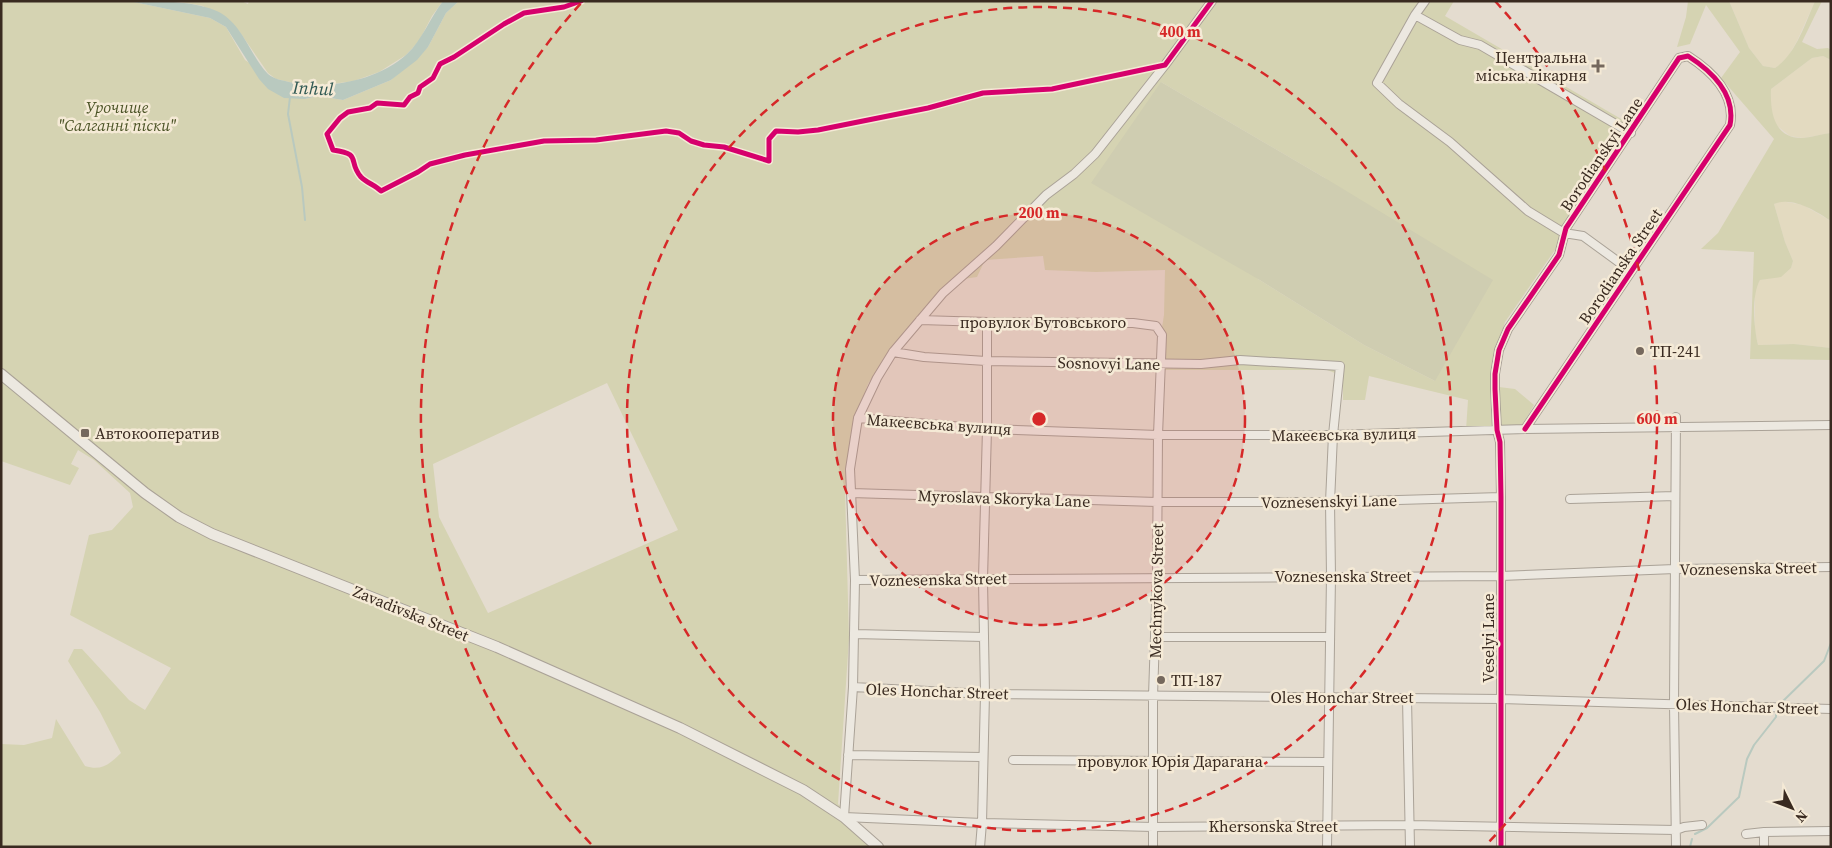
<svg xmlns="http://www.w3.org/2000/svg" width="1832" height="848" viewBox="0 0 1832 848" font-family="'Source Serif 4',serif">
<rect width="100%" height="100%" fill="#e4dccf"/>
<!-- farmland -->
<path fill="#e3dac0" d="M 1729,1 L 1815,1 L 1797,41 L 1785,62 L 1775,68 L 1763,66 L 1749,48 Z
M 1823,56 L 1831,60 L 1831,133 L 1803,138 L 1790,136 L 1776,125 L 1770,110 L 1771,89 L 1812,58 Z
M 1781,201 L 1803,205 L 1831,221 L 1831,348 L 1794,344 L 1758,345 L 1755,331 L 1755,289 L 1760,280 L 1781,276 L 1791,268 L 1793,261 L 1785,242 L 1774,204 Z"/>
<!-- green -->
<path fill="#d5d3b2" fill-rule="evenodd" d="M 1,1 L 129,1 L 210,18 L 226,27 L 245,60 L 305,99 L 318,96 L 343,100 L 391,80 L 428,47 L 446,13 L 459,1 L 1454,1 L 1445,16 L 1628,123 L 1563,227 L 1557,247 L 1505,322 L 1491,371 L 1491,386 L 1515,389 L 1534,405 L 1520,429 L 1466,430 L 1468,400 L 1369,376 L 1365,400 L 1343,400 L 1343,376 L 1327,370 L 1155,370 L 1164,315 L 1165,270 L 1096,272 L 1045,270 L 1043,256 L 985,260 L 977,277 L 963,279 L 920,316 L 889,351 L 868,384 L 851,432 L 845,490 L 849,638 L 838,804 L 885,847 L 1,847 L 1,744 L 24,745 L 52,738 L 56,719 L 85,766 C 101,771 109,765 121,753 L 100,712 L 68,661 L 74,649 L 82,649 L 129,700 L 145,710 L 171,668 L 70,615 L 89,535 L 112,530 L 133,507 L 130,493 L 94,460 L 78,450 L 71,464 L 79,468 L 70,485 L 1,461 ZM 1161,82 L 1325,178 L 1435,381 L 1364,345 L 1258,279 ZM 607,383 L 678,530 L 488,613 L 439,517 L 433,464 Z
M 176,1 L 241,1 L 248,4 L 249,1 L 443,1 L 432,16 L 419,41 L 406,55 L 379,72 L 354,81 L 325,85 L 298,84 L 276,79 L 268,73 L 239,31 L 203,6 Z
M 1688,1 L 1729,1 L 1749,48 L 1763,66 L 1775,68 C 1796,54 1805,24 1815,1 L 1822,1 L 1802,42 L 1817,49 L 1828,48 L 1831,50 L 1831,60 L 1823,56 L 1812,58 L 1771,89 C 1770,112 1774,139 1803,138 C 1812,137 1822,134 1831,133 L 1831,221 C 1816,211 1792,196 1774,204 L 1785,242 L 1793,261 L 1791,268 L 1781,277 L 1760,280 C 1751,296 1754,328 1758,345 L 1794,344 L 1831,348 L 1831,360 L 1750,359 L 1754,252 L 1701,249 L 1718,233 L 1774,139 L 1721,78 L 1740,52 L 1706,5 L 1690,44 L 1677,47 L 1686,17 Z"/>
<!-- cemetery -->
<path fill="#cfcdb1" d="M 1161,82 L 1325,178 L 1493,280 L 1435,381 L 1364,345 L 1258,279 L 1091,183 Z"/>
<!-- water -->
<path fill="#b9c9bf" d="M 129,1 C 156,1 194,0 219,12 C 243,25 250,55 268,74 C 274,79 281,80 289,82 C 327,90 378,81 407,54 C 422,40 430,18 443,1 L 459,1 L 446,13 L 428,47 L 417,60 L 391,80 L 343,100 L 318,96 L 305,99 L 284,98 L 268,89 L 259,79 L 226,27 L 210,18 Z"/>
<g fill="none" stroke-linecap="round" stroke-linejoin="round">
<!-- stream -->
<path stroke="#b9c9bf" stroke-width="2" d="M 290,97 L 288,114 L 302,187 L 305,220
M 1780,704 L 1824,661 L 1831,643
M 1695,834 L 1707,828 L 1739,797 L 1747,759 L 1754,745 L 1776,717 L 1776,711
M 1690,847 L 1692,839"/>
<!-- minor casing -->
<g stroke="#aaa297" stroke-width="10">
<path id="minor" d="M 1212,1 L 1165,65 L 1095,154 L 1074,174 L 1046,195 L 996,246 L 943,293 L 893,352 L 877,378 L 858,418 L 850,469 L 855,580 L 853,687 L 844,817 L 982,823 L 1154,827 L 1410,825 L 1676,830 L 1684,827 L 1702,825
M 1425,1 L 1415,15 L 1377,83 L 1399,104 L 1450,142 L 1528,211 L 1564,233 L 1583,236 L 1631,271
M 1415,15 L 1460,40 L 1480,45 L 1631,133
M 920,320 L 987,322 L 1133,323 L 1156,326 L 1162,335 L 1158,435 L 1157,577 L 1153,696 L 1153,847
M 893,352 L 924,357 L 986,361 L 1201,364 L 1240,360 L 1340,366 L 1333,435 L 1330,502 L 1331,576 L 1327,847
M 858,418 L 987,429 L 1158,435 L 1333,435 L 1525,429 L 1831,425
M 851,493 L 1157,502 L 1330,502 L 1501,497
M 1570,499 L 1675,496
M 855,580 L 1501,576 L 1675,569 L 1831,567
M 854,634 L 984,637
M 1156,637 L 1329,637
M 853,687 L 985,694 L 1501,699 L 1831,709
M 1407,698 L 1410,847
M 848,755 L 983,757
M 1013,760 L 1327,762
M 1764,832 L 1764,847
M 1746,834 L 1764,832 L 1831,831
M 980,847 L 982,823 L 985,694 L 983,579 L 987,429 L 987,322
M 1501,847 L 1501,497 L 1500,442 L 1497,430 L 1495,389 L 1495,374 L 1499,350 L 1508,329 L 1559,255 L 1566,228 L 1679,58 L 1688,56 C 1713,72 1736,94 1730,125 L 1525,429
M 1676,847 L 1674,704 L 1676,417"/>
</g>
<!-- tertiary casing -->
<g stroke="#aaa297" stroke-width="12">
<path id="tertiary" d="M 1,374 L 145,493 L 179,517 L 212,534 L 497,647 L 680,728 L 803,790 L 844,817 L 878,847"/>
</g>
<!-- minor -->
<use href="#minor" stroke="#ece8e0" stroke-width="8"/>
<!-- tertiary -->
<use href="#tertiary" stroke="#ece8e0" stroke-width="10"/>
<!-- cycleway casing -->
<g stroke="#f5ead6" stroke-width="8">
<path id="cycleway" d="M 581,1 L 564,7 L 524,13 L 504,24 L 454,57 L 440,64 L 433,78 L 420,87 L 418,93 L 410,97 L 404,105 L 377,103 L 370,108 L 348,112 L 340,118 L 327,134 L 333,150 C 363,154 347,161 361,177 C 367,183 375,185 381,191 L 418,172 L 430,164 L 465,155 L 544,141 L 596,140 L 666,131 L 679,133 L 691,141 L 704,145 L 724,147 L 769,161 L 769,139 L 776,131 L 798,132 L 818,130 L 928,108 L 983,93 L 1052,89 L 1165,65 L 1212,1
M 1501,847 L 1501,497 L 1500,442 L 1497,430 L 1495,389 L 1495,374 L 1499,350 L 1508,329 L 1559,255 L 1566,228 L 1679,58 L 1688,56 C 1713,72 1736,94 1730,125 L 1525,429"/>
</g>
<!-- cycleway -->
<use href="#cycleway" stroke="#d6006c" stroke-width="5"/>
</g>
<!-- distance rings -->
<circle cx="1039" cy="419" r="206" fill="#d62828" fill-opacity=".12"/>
<g fill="none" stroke="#d62828" stroke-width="2.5" stroke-dasharray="9 6">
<circle cx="1039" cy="419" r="206"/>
<circle cx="1039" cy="419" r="412"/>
<path d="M591 844A618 618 0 0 1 583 1M1495 1A618 618 0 0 1 1487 844"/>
</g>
<!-- markers -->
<g fill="#75685d" stroke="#f5ead6" stroke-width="2">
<path d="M1595.5 58.5h5v5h5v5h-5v5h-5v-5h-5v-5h5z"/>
<circle cx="1640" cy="351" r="5"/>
<rect x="80" y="428" width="10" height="10" rx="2.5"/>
<circle cx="1161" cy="680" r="5"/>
</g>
<g text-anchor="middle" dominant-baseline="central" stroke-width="5" stroke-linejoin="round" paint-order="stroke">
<!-- poi labels -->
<g font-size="16" fill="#392a20" stroke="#f5ead6" text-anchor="start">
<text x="1587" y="57" text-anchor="end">Центральна<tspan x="1587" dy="18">міська лікарня</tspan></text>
<text x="1650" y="351">ТП-241</text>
<text x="95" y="433">Автокооператив</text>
<text x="1171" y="680">ТП-187</text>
</g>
<!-- park labels -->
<g font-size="16" font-style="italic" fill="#4c5427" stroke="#f5ead6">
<text x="117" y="107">Урочище<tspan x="117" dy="18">"Салганні піски"</tspan></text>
</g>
<!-- street labels -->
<g font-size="16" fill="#392a20" stroke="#f5ead6">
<text transform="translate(1601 154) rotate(-56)">Borodianskyi Lane</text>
<text transform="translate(1620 266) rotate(-56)">Borodianska Street</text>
<text x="1043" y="322">провулок Бутовського</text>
<text transform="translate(1109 363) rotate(1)">Sosnovyi Lane</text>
<text transform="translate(939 424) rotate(4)">Макеєвська вулиця</text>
<text transform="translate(1344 434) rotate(-1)">Макеєвська вулиця</text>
<text transform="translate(1004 498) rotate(2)">Myroslava Skoryka Lane</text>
<text transform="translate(1329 501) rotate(-1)">Voznesenskyi Lane</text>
<text transform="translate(1748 568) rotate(-1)">Voznesenska Street</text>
<text x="1343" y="576">Voznesenska Street</text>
<text transform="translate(938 579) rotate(-1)">Voznesenska Street</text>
<text transform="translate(1156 591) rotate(-89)">Mechnykova Street</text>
<text transform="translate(411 613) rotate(22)">Zavadivska Street</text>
<text transform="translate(1488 638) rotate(-90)">Veselyi Lane</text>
<text transform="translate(937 691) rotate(2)">Oles Honchar Street</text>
<text x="1342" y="697">Oles Honchar Street</text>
<text transform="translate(1747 706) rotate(2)">Oles Honchar Street</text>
<text x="1170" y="761">провулок Юрія Дарагана</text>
<text x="1273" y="826">Khersonska Street</text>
</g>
<!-- water labels -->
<g font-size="18" font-style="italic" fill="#2f5853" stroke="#f5ead6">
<text transform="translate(313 88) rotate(3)">Inhul</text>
</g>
</g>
<circle cx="1039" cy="419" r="8" fill="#d62828" stroke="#f5ead6" stroke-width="2.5"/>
<g font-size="15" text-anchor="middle" font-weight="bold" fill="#d62828" stroke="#f5ead6" stroke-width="5" stroke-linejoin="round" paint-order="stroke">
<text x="1180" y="37">400 m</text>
<text x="1039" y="218">200 m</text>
<text x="1657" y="424">600 m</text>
</g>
<!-- border -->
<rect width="1832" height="848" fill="none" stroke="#392a20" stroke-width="5"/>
<!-- north arrow -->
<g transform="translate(1792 808) rotate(132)" stroke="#f5ead6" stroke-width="4" paint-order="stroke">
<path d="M0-4L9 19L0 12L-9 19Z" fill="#392a20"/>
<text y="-8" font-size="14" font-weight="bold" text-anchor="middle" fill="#392a20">N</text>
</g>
</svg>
